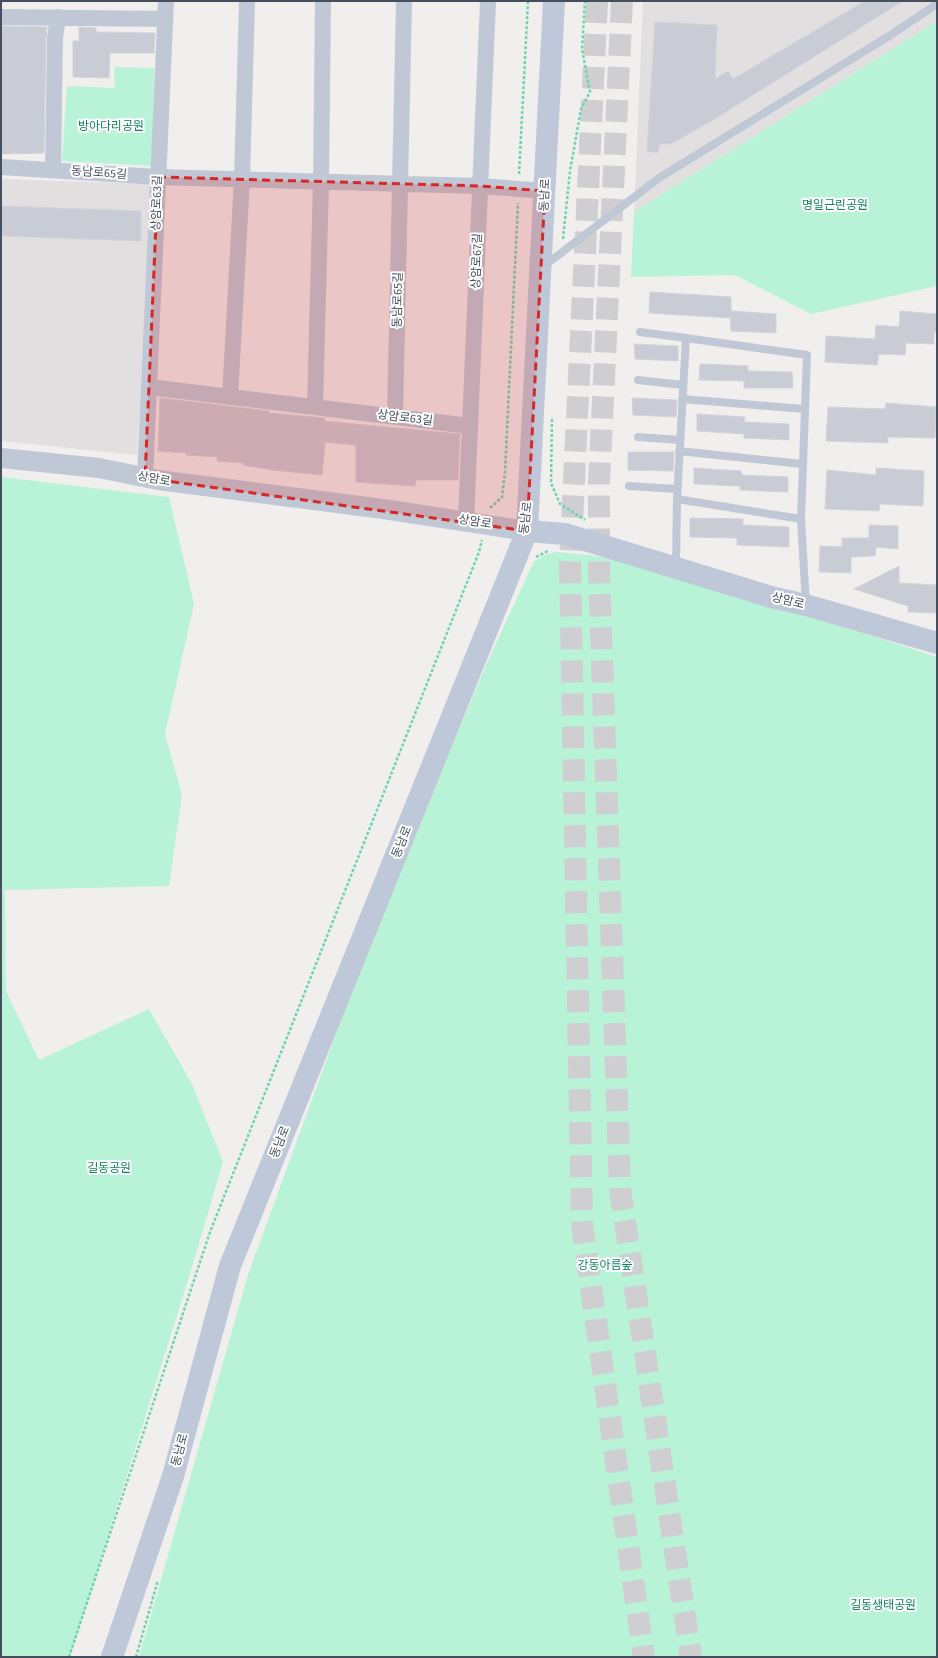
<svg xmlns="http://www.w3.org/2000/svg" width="938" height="1658" viewBox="0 0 938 1658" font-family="'Source Sans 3','Noto Sans KR',sans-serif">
<rect width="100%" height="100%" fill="#f1eeee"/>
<!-- education -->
<path fill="#e2dfe0" d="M 643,1 L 937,1 L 937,21 L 634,212 Z
M 1,179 L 153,184 L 137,455 L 1,441 Z"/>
<!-- green -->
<path fill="#b8f3d7" d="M 937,21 L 937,286 L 811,314 L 735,275 L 631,277 L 634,212 Z
M 114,67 L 154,68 L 153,166 L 62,161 L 67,86 L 115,88 Z
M 1,477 L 169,497 L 194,604 L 165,734 L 182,795 L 169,886 L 5,890 L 6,991 L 39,1060 L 149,1009 L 192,1084 L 223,1162 L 189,1277 L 70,1657 L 1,1657 Z
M 556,552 L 589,555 L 623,561 L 772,603 L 937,657 L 937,1657 L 139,1657 L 248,1275 L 341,1020 L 399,872 L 487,663 L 534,561 L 548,554 Z"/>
<!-- building -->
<path fill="#caccd5" stroke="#d2d3db" d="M 865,1 L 903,1 L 713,120 L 671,144 L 660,144 L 658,153 L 647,151 L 655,22 L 717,25 L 715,79 L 728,71 L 733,79 Z
M 1,26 L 47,27 L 46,38 L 44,153 L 1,154 Z
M 79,27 L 96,28 L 96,32 L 155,33 L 154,53 L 110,53 L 109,78 L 73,77 L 73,41 L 79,41 Z
M 1,206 L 141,211 L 141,241 L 1,236 Z
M 650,292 L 731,297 L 731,311 L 776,314 L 776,333 L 731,331 L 730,318 L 649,313 Z
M 900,311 L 937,314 L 937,332 L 934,332 L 934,344 L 906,343 L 905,355 L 879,354 L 877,365 L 825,362 L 826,336 L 875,339 L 876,325 L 899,327 Z
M 634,344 L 678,346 L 678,361 L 635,359 Z
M 700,364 L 748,366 L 748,371 L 792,372 L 793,388 L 744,388 L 744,381 L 699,380 Z
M 160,398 L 269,411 L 269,413 L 325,418 L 324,421 L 460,434 L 458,480 L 416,480 L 415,486 L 356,482 L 356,445 L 325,442 L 322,475 L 273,470 L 243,465 L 244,463 L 217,461 L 218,457 L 186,455 L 187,453 L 158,451 Z
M 632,398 L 677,400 L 676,417 L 633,415 Z
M 886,403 L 936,407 L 935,438 L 888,437 L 888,443 L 826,441 L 828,407 L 885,409 Z
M 697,414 L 745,417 L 744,422 L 789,424 L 789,440 L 744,438 L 744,434 L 697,431 Z
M 628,452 L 674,452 L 673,471 L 628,470 Z
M 694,468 L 741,471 L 742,475 L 788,477 L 788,492 L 740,490 L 740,486 L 694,484 Z
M 876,468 L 924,471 L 923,506 L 880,504 L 879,511 L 825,509 L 827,470 L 876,475 Z
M 690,518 L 743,519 L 743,525 L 789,527 L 789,547 L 737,545 L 737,538 L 690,537 Z
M 869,525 L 898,526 L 898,549 L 876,547 L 875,556 L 851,557 L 851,573 L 819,572 L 820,546 L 842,547 L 842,538 L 869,538 Z
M 899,566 L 899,583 L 937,585 L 937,613 L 908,612 L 908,606 L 854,589 Z"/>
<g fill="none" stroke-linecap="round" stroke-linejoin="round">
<!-- motorway-tunnel -->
<path stroke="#cfced1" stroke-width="22" stroke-dasharray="22 11" stroke-linecap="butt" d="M 597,1 L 570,564 L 582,1224 L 644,1657
M 622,1 L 599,483 L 599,572 L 620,1189 L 691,1657"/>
<!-- path -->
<path stroke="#6dd4af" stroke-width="2.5" stroke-dasharray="3 2" stroke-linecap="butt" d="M 519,174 L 528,1
M 563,239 L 570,171 L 581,109 L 590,92 L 582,49 L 585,1
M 552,419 L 551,483 L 560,504 L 585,520
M 490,508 L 502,497 L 505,472 L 518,203
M 536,557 L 548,551
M 69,1657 L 210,1232 L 479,552 L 482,540
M 136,1657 L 158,1580"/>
<!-- service -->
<path stroke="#c0c8d5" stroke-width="8" d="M 544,266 L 659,178 L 889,36 L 937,4
M 640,332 L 686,338
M 638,380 L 683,385
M 682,399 L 804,409
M 638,437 L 680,440
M 679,451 L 802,464
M 629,486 L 677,489
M 801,519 L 677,499 L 686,338 L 807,355 L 801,519 L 806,605
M 676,564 L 677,499"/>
<!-- minor -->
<path stroke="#c0c8d5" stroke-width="16" d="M 1,17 L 165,19
M 1,167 L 158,177 L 480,186 L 545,191
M 53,170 L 55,38 L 58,17
M 149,387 L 470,426
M 230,397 L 242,179 L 247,1
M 315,407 L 321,182 L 323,1
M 395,417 L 404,1
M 145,478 L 166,1
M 466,521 L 488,1"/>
<!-- tertiary -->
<path stroke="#c0c8d5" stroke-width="20" d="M 1,458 L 99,468 L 158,480 L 383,509 L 527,531"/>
<!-- secondary -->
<path stroke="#bfc8d9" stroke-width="22" d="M 527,531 L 565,534 L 771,597 L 806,605 L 937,643
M 112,1657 L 173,1476 L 230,1266 L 527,531 L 554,1"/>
</g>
<!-- marked area -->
<path fill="#d62828" fill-opacity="0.2" stroke="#d62828" stroke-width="3" stroke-dasharray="8 5" stroke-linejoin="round" d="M 158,177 L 480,186 L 545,191 L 527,531 L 145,478 Z"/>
<g text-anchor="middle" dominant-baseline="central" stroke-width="4" stroke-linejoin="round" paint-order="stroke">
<!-- park labels -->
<g font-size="12" fill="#0e865a" stroke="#fff">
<text x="111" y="126">방아다리공원</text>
<text x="835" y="205">명일근린공원</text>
<text x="109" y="1168">길동공원</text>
<text x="605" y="1265">강동아름숲</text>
<text x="883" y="1605">길동생태공원</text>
</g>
<!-- street labels -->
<g font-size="12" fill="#454f5e" stroke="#fff">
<text transform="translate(99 173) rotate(4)">동남로65길</text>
<text transform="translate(545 195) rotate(-87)">동남로</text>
<text transform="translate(157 203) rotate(-88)">상암로63길</text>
<text transform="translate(477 261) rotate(-88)">상암로67길</text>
<text transform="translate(398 300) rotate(-89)">동남로65길</text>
<text transform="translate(405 418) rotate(7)">상암로63길</text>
<text transform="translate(154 479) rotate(10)">상암로</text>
<text transform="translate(526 518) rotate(-83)">동남로</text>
<text transform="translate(475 522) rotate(9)">상암로</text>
<text transform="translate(788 601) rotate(14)">상암로</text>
<text transform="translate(402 842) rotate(-68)">동남로</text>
<text transform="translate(280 1142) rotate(-68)">동남로</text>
<text transform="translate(180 1450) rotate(-75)">동남로</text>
</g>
</g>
<!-- border -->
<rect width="938" height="1658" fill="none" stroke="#454f5e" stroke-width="4"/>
</svg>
